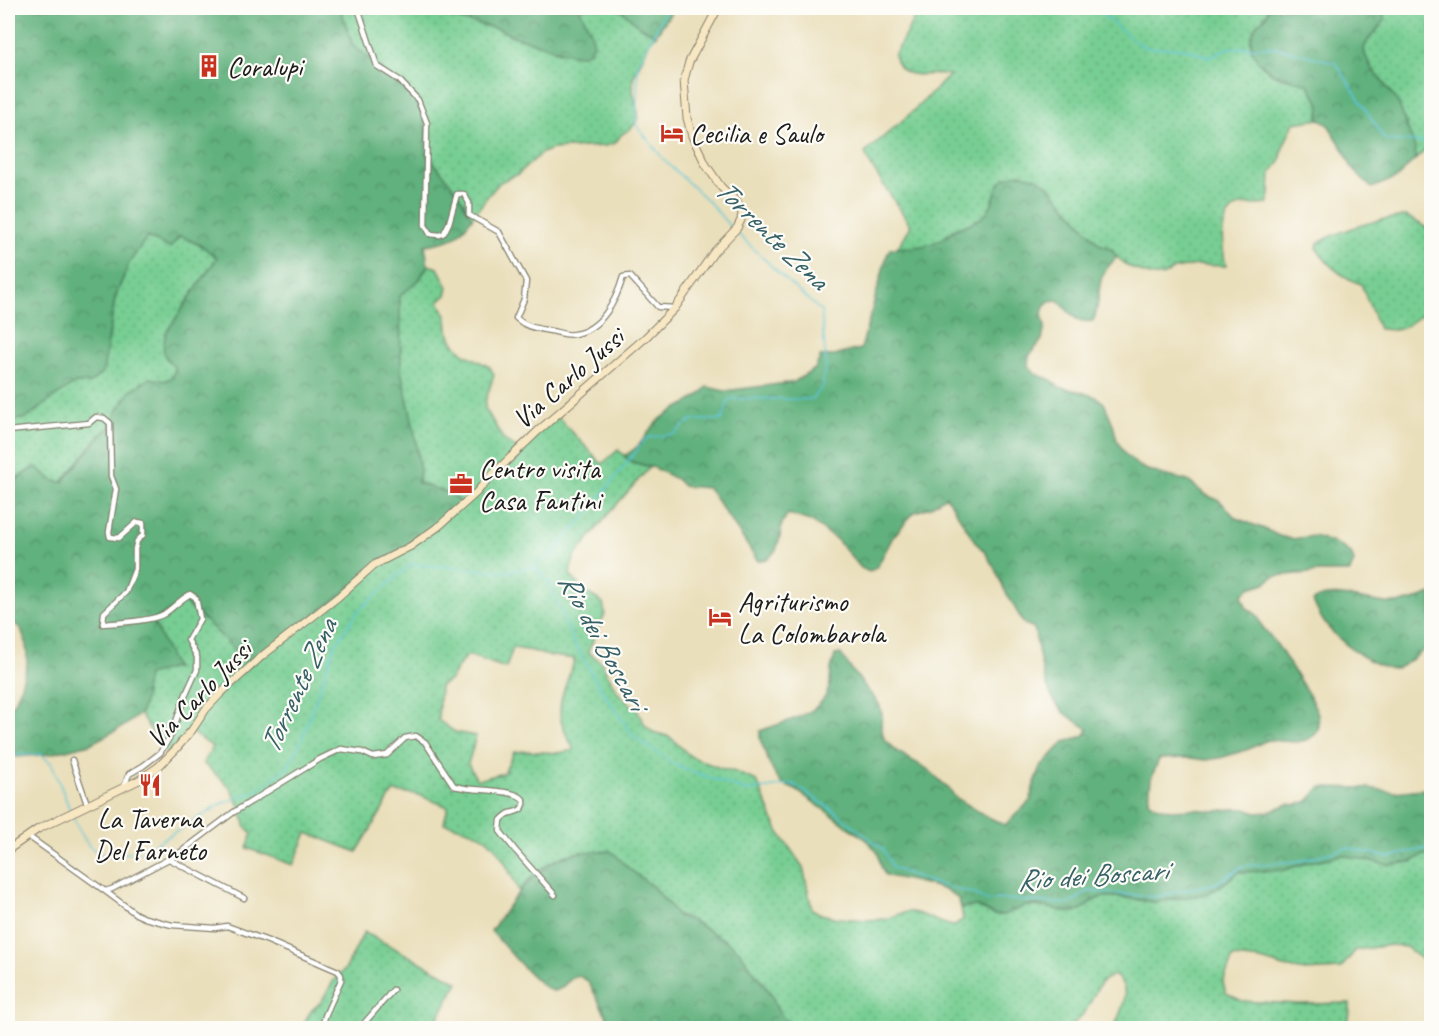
<svg xmlns="http://www.w3.org/2000/svg" width="1439" height="1036" viewBox="0 0 1439 1036" font-family="Caveat,sans-serif">
<defs>
<pattern id="grass-dots" width="8" height="8" patternUnits="userSpaceOnUse" patternTransform="scale(1.5)"><rect width="8" height="8" fill="#77ce93"/><path d="M2 2h.1M6 6h.1" fill="none" stroke="#66b07e" stroke-width="1.8" stroke-linecap="round"/></pattern>
<pattern id="forest-crowns" width="20" height="18" patternUnits="userSpaceOnUse" patternTransform="scale(1.5)"><rect width="20" height="18" fill="#61b17d"/><path d="M2 6a3 3 0 1 1 6 0M12 15a3 3 0 1 1 6 0" fill="none" stroke="#4f8f66"/></pattern>
</defs>
<rect width="100%" height="100%" fill="#fdfcf7"/>
<filter id="ink" filterUnits="userSpaceOnUse"><feTurbulence type="fractalNoise" baseFrequency=".0167" numOctaves="2"/><feDisplacementMap in="SourceGraphic" scale="12" xChannelSelector="R" yChannelSelector="G"/><feConvolveMatrix kernelMatrix="1 2 1 2 8 2 1 2 1" color-interpolation-filters="sRGB"/></filter>
<filter id="wash" filterUnits="userSpaceOnUse"><feTurbulence type="fractalNoise" baseFrequency=".008" numOctaves="4" result="noise"/><feDisplacementMap in="SourceGraphic" scale="24" xChannelSelector="R" yChannelSelector="G"/><feGaussianBlur stdDeviation="1.35" result="paint"/><feColorMatrix in="noise" values="0 0 0 0 0 0 0 0 0 0 0 0 0 0 0 0 0 1.4 0 .05"/><feComposite in="paint" operator="in"/></filter>
<g filter="url(#wash)">
<rect width="100%" height="100%" fill="#eadfbb"/>
<!-- grass -->
<path fill="url(#grass-dots)" stroke="#4a7558" stroke-width="1.5" fill-rule="evenodd" d="M 340,8 L 433,8 L 445,16 L 499,29 L 513,36 L 543,45 L 559,52 L 591,32 L 579,8 L 613,8 L 622,11 L 641,27 L 656,35 L 650,42 L 633,78 L 633,92 L 638,113 L 637,121 L 630,129 L 621,135 L 615,143 L 605,146 L 552,149 L 542,153 L 518,174 L 500,182 L 487,197 L 472,218 L 464,203 L 440,170 L 426,154 L 414,97 L 385,75 L 377,64 L 353,46 Z
M 920,8 L 1269,8 C 1265,18 1256,27 1252,37 C 1246,51 1263,69 1275,75 C 1285,79 1297,81 1308,83 L 1320,104 L 1319,119 L 1294,123 L 1283,147 L 1280,162 L 1271,173 L 1270,195 L 1267,204 C 1258,206 1247,203 1239,206 C 1217,216 1222,248 1226,266 L 1197,265 L 1174,269 L 1162,276 L 1153,276 L 1143,273 L 1128,266 L 1117,257 L 1110,248 L 1099,244 L 1062,201 L 997,188 C 994,199 990,213 979,219 C 971,224 961,226 953,230 C 949,233 946,236 942,239 C 928,248 912,248 897,248 L 911,226 L 871,166 L 865,153 L 912,112 L 950,75 C 928,71 901,85 894,55 L 902,41 Z
M 1379,8 L 1431,8 L 1431,144 L 1416,159 L 1414,148 L 1398,102 L 1371,67 L 1365,55 L 1364,48 L 1369,39 L 1385,20 L 1382,11 Z
M 1406,216 L 1431,230 L 1431,304 C 1427,313 1404,329 1395,330 C 1390,330 1384,329 1379,329 L 1361,284 C 1342,277 1329,267 1317,249 L 1318,243 C 1343,229 1377,219 1406,216 Z
M 180,235 L 202,246 L 217,258 L 183,307 L 166,358 L 175,368 L 173,377 L 164,381 L 150,378 L 111,427 L 100,436 L 82,457 L 62,482 L 54,481 L 36,467 L 8,483 L 8,421 L 27,418 L 45,404 L 75,383 L 90,383 L 109,338 L 115,298 L 129,263 L 147,236 Z
M 428,265 L 438,268 L 448,287 L 446,295 L 439,301 L 447,318 L 448,330 L 453,342 L 463,353 L 490,367 L 494,375 L 486,399 L 485,408 L 503,439 L 517,449 L 557,416 L 602,464 L 618,450 L 632,462 L 650,467 L 610,512 L 575,556 L 571,567 L 570,575 L 584,591 L 603,603 L 605,614 L 588,652 L 601,662 L 614,686 L 620,695 L 637,710 L 645,725 L 653,732 L 670,737 L 690,756 L 717,767 L 735,772 L 757,781 L 778,831 L 803,867 L 812,909 C 816,911 820,914 825,915 C 837,919 872,921 885,919 C 895,917 900,911 911,912 C 927,914 940,925 955,926 L 963,919 L 961,908 L 976,906 L 994,915 L 1016,910 L 1024,906 L 1047,907 L 1067,912 L 1084,908 L 1092,901 L 1102,897 L 1112,896 L 1153,902 L 1163,901 L 1206,894 L 1219,887 L 1239,872 L 1284,870 L 1309,862 L 1342,855 L 1368,860 L 1411,862 L 1424,855 L 1431,854 L 1431,967 L 1406,947 L 1390,945 L 1356,950 L 1340,969 L 1305,971 L 1284,967 L 1261,960 L 1233,957 L 1223,983 L 1226,993 L 1242,1001 L 1299,1004 L 1350,1003 C 1350,1015 1351,1022 1340,1028 L 1114,1028 C 1121,1011 1134,988 1114,975 C 1096,982 1097,991 1088,1007 C 1084,1015 1076,1022 1069,1028 L 796,1028 L 784,1019 L 778,1011 L 772,995 L 739,951 L 726,941 L 693,921 L 678,916 L 670,906 L 652,886 L 628,868 L 615,855 C 605,854 593,851 582,852 C 557,854 535,872 519,891 C 511,875 502,853 489,841 C 478,831 458,827 444,823 L 448,807 L 416,794 L 393,792 L 357,852 L 307,833 L 293,865 L 247,848 L 252,834 L 245,826 L 242,810 L 229,786 L 203,763 L 213,747 L 189,731 L 167,755 L 140,714 L 144,703 L 146,675 L 175,668 L 152,622 L 184,602 L 208,623 L 428,487 L 418,484 L 420,471 L 414,429 L 401,371 L 400,295 L 419,280 ZM 513,648 L 533,651 L 544,655 L 575,659 C 569,679 555,702 562,724 C 565,733 570,741 574,750 L 558,753 L 526,751 L 514,752 L 504,773 L 477,780 L 468,764 L 476,736 L 455,732 L 438,720 L 440,686 L 450,680 L 462,661 L 468,655 L 506,668 Z
M 364,932 L 458,982 L 432,1028 L 305,1028 L 305,1021 L 311,1011 L 321,1002 L 334,980 L 346,968 Z"/>
<!-- forest -->
<path fill="url(#forest-crowns)" stroke="#3e664c" stroke-width="1.5" d="M 8,8 L 340,8 L 353,46 L 377,64 L 385,75 L 414,97 L 422,113 L 426,130 L 426,154 C 444,173 460,194 472,218 C 455,241 451,241 425,245 L 428,265 L 419,280 L 400,296 L 401,371 L 414,429 L 420,471 L 418,483 C 433,489 454,490 462,505 L 431,530 L 388,558 L 250,665 L 208,623 L 184,602 L 153,621 L 175,668 L 147,675 L 144,703 L 140,714 L 124,726 L 90,744 L 50,754 L 16,757 L 8,740 L 8,712 L 18,695 L 22,682 L 27,665 L 27,652 L 25,640 L 21,629 L 8,618 L 8,483 L 36,467 L 54,481 L 63,482 L 100,436 L 111,427 L 117,411 L 131,390 L 150,378 L 164,381 L 173,377 L 175,368 C 162,355 161,349 167,331 L 217,258 L 202,246 L 180,236 L 170,248 L 147,237 L 129,263 L 115,298 L 103,372 L 90,383 L 75,383 L 45,404 L 27,418 L 8,421 Z
M 433,8 L 579,8 L 591,32 L 594,44 L 590,51 L 582,55 L 570,54 L 513,36 L 499,29 L 445,16 Z
M 613,8 L 674,8 L 656,35 L 641,27 L 622,11 Z
M 1269,8 L 1379,8 L 1382,11 L 1385,20 L 1369,39 L 1364,48 L 1365,55 L 1371,67 L 1398,102 L 1415,148 L 1416,159 L 1407,167 L 1399,177 L 1372,188 L 1362,179 L 1351,166 L 1344,150 L 1327,123 L 1319,119 L 1320,104 L 1308,84 L 1274,74 L 1258,61 L 1252,51 L 1251,38 L 1256,25 L 1265,18 Z
M 1022,174 L 1037,178 L 1049,186 L 1099,244 L 1110,248 L 1117,257 C 1111,263 1105,269 1102,277 C 1097,291 1100,307 1093,321 C 1072,324 1071,311 1057,300 L 1049,301 L 1044,306 L 1042,314 L 1045,326 L 1042,340 L 1029,356 L 1028,365 L 1036,374 L 1051,380 L 1059,387 L 1081,392 L 1096,397 L 1104,403 L 1113,424 L 1117,440 L 1125,454 L 1136,464 L 1145,469 L 1160,474 L 1188,481 L 1206,495 L 1220,501 L 1236,518 L 1267,530 L 1279,536 L 1292,539 L 1314,536 L 1337,544 L 1351,553 L 1354,561 L 1350,572 L 1320,572 L 1275,576 L 1265,583 L 1250,588 L 1242,595 L 1246,607 L 1257,615 L 1262,626 L 1278,646 L 1311,698 L 1318,714 L 1319,726 L 1316,734 L 1307,740 L 1296,742 L 1267,740 L 1249,749 L 1220,758 L 1206,760 L 1190,758 L 1159,759 L 1151,779 L 1149,801 L 1158,807 L 1170,810 L 1192,809 L 1216,811 L 1232,809 L 1245,809 L 1257,813 L 1268,812 L 1288,804 L 1297,805 L 1308,801 L 1321,787 L 1368,788 L 1395,792 L 1422,789 L 1431,792 L 1431,854 L 1424,855 L 1411,862 L 1389,865 L 1342,855 L 1309,862 L 1284,870 L 1239,872 L 1219,887 L 1206,894 L 1153,902 L 1124,897 L 1102,897 L 1092,901 L 1084,908 L 1076,912 L 1067,912 L 1037,905 L 1025,906 L 1004,915 L 994,915 L 976,906 L 961,908 C 960,905 960,902 958,899 C 948,885 902,880 885,875 L 881,867 L 878,853 L 867,840 L 796,790 L 782,784 L 775,775 L 770,765 L 760,739 L 760,731 C 784,721 820,717 829,688 C 831,682 830,675 831,669 C 832,664 834,660 835,655 L 841,654 L 851,669 L 879,704 L 882,714 L 881,725 L 884,739 L 896,751 L 929,770 L 949,789 L 955,797 L 984,815 L 1005,825 L 1030,801 L 1034,784 L 1041,767 L 1064,742 L 1084,736 L 1088,729 C 1078,722 1066,716 1058,706 C 1042,686 1039,652 1034,628 L 1024,624 L 1004,589 L 995,569 L 985,552 L 976,543 L 946,496 L 930,507 L 915,512 L 909,518 L 893,537 L 877,567 L 869,572 L 861,568 L 837,540 L 810,521 L 788,514 L 782,523 L 780,537 L 776,550 L 768,559 L 758,561 L 751,551 L 740,534 L 708,488 L 683,486 L 676,479 L 655,468 L 632,462 L 624,456 C 629,453 635,449 639,445 C 645,438 650,429 657,422 C 672,408 694,404 707,387 L 725,391 L 794,382 L 815,369 L 821,356 L 835,356 L 847,352 L 861,349 L 887,255 L 890,249 C 907,246 924,249 940,240 C 946,237 950,232 956,229 C 963,226 974,223 981,218 C 1002,202 987,175 1022,174 Z
M 1431,594 L 1431,644 C 1424,650 1404,667 1397,668 C 1376,672 1335,638 1324,622 C 1319,615 1316,608 1313,601 C 1329,588 1367,602 1386,603 C 1402,604 1417,600 1431,594 Z
M 610,851 L 615,854 L 628,868 L 652,886 L 670,906 L 678,916 L 693,921 L 726,941 L 739,951 L 772,996 L 778,1011 L 784,1019 L 796,1028 L 604,1028 L 610,1023 L 588,981 L 579,976 C 578,976 570,979 570,980 C 565,983 561,991 554,991 C 541,991 501,942 491,931 C 515,896 536,860 581,852 C 591,851 601,852 610,851 Z"/>
<g fill="none" stroke-linecap="round" stroke-linejoin="round">
<!-- stream -->
<path stroke="#5cc6d7" stroke-width="1.5" d="M 667,8 L 638,65 L 636,125 L 665,161 L 710,203 L 732,229
M 1095,8 L 1132,39 L 1146,48 L 1184,48 L 1208,57 L 1228,48 L 1276,47 L 1336,63 L 1385,140 L 1432,143
M 534,567 L 549,582 L 574,643 L 601,689 L 634,737 L 677,766 L 747,791 L 793,784 L 834,811 L 883,849 L 893,868 L 939,885 L 975,894 L 987,901 L 1000,899 L 1069,904 L 1089,891 L 1154,897 L 1216,883 L 1243,866 L 1299,861 L 1347,848 L 1390,857 L 1432,847
M 8,756 L 41,754 L 52,764 L 70,810
M 72,815 L 81,833 L 89,846 L 101,855 L 142,852 L 223,803 L 257,791 L 288,767 L 303,736 L 335,645 L 358,611 L 411,564 L 505,572 L 534,567 L 555,551 L 583,519 L 646,438 L 674,434 L 691,420 L 722,420 L 729,399 C 757,397 784,400 812,399 L 822,388 L 826,363 L 821,311 L 787,281 L 736,232"/>
</g>
</g>
<g filter="url(#ink)">
<g fill="none" stroke-linecap="round" stroke-linejoin="round">
<!-- street casing -->
<g stroke="#837e6c" stroke-width="7">
<path id="street" d="M 358,8 L 377,66 L 399,80 L 418,100 L 427,123 L 425,225 L 430,234 L 440,235 L 444,233 L 449,223 L 457,194 L 464,194 L 469,203 L 469,215 L 499,232 L 526,281 L 524,299 L 516,318 C 527,328 536,328 551,331 C 558,332 567,336 574,334 C 601,330 616,301 623,277 L 630,276 L 658,307 L 675,308
M 8,431 L 89,423 L 96,417 L 104,418 L 110,423 L 111,476 L 116,489 L 109,532 L 110,537 L 119,538 L 137,522 L 143,523 L 143,535 L 137,541 L 135,549 L 135,569 L 126,592 L 104,613 L 103,624 C 118,623 153,621 164,614 C 173,608 180,600 190,594 L 196,598 L 200,619 L 188,640 L 197,657 L 197,670 L 186,694 L 171,735 L 160,753 L 143,766 L 129,774 L 124,787
M 72,760 L 86,801
M 28,836 L 105,891 L 112,889 L 178,854 L 234,812 L 320,759 L 341,749 L 362,752 L 373,757 L 387,755 L 405,738 L 416,736 L 425,742 L 454,786 C 460,787 467,789 473,789 C 480,790 538,790 521,809 C 518,812 512,812 508,814 C 505,816 503,818 501,820 L 500,831 L 515,850 L 555,895
M 169,859 L 244,898
M 105,891 L 136,914 L 145,918 L 172,925 L 215,928 L 227,926 L 268,941 L 338,971 L 341,975 L 341,980 L 325,1016 L 322,1028
M 360,1028 L 393,990"/>
</g>
<!-- secondary casing -->
<g stroke="#837e6c" stroke-width="9">
<path id="secondary" d="M 8,850 L 38,829 L 139,780 L 158,767 L 176,749 L 192,730 L 206,709 L 220,694 L 262,656 L 338,597 L 374,565 L 411,546 L 439,526 L 476,493 L 488,479 L 538,431 L 645,338 L 675,308 L 714,252 L 737,228 L 741,220 L 742,212 L 738,203 L 721,187 L 706,165 L 692,136 L 687,118 L 684,80 L 689,62 L 718,8"/>
</g>
<!-- street -->
<use href="#street" stroke="#fff" stroke-width="4.5"/>
<!-- secondary -->
<use href="#secondary" stroke="#f8e7c3" stroke-width="7"/>
</g>
</g>
<!-- icons -->
<defs>
<g id="building-bare" transform="scale(1.8)"><path d="M-4-6H4V6H1V3H-1V6H-4ZM-2.5-4.3h1.7v1.8h-1.7ZM.8-4.3h1.7v1.8H.8ZM-2.5-1h1.7V.8h-1.7ZM.8-1h1.7V.8H.8Z" fill="#c8321e" stroke="#fdfcf7" stroke-width="2.5" paint-order="stroke"/></g>
<g id="hotel-bare" transform="scale(1.8)"><path d="M-6-4.5h1.5V1H6V5H4.5V3h-9V5H-6ZM-4 0a1.8 1.8 0 1 1 3.6 0ZM.5 0V-2.5h3Q6-2.5 6 0Z" fill="#c8321e" stroke="#fdfcf7" stroke-width="2.5" paint-order="stroke"/></g>
<g id="office-bare" transform="scale(1.8)"><path d="M-6-3h4V-5.5h4V-3h4V5H-6ZM-1-4.5V-3h2v-1.5ZM-6 0V1H6V0Z" fill="#c8321e" stroke="#fdfcf7" stroke-width="2.5" paint-order="stroke"/></g>
<g id="restaurant-bare" transform="scale(1.8)"><path d="M-5-6h1v4h1v-4h1v4h1v-4h1v5L-1.5 .5V6h-2V.5L-5-1ZM5-6V6H3V1.5H1.5Q1.5-4 5-6Z" fill="#c8321e" stroke="#fdfcf7" stroke-width="2.5" paint-order="stroke"/></g>
</defs>
<g fill-rule="evenodd">
<use href="#building-bare" x="209" y="66"/>
<use href="#hotel-bare" x="672" y="133"/>
<use href="#office-bare" x="461" y="484"/>
<use href="#hotel-bare" x="720" y="617"/>
<use href="#restaurant-bare" x="150" y="785"/>
</g>
<g text-anchor="middle" dominant-baseline="central" stroke-width="4.5" stroke-linejoin="round" paint-order="stroke">
<!-- poi labels -->
<g font-size="28" fill="#1c1c1c" stroke="#fdfcf7" text-anchor="start">
<text x="227" y="66">Coralupi</text>
<text x="690" y="133">Cecilia e Saulo</text>
<text x="479" y="468">Centro visita<tspan x="479" dy="32">Casa Fantini</tspan></text>
<text x="738" y="601">Agriturismo<tspan x="738" dy="32">La Colombarola</tspan></text>
<text x="150" y="818" text-anchor="middle">La Taverna<tspan x="150" dy="32">Del Farneto</tspan></text>
</g>
<!-- street labels -->
<g font-size="28" fill="#1c1c1c" stroke="#fdfcf7">
<text transform="translate(568 378) rotate(-41)">Via Carlo Jussi</text>
<text transform="translate(199 694) rotate(-46)">Via Carlo Jussi</text>
</g>
<!-- water labels -->
<g font-size="30" font-style="italic" fill="#366067" stroke="#fdfcf7">
<text transform="translate(772 234) rotate(44)">Torrente Zena</text>
<text transform="translate(603 641) rotate(61)">Rio dei Boscari</text>
<text transform="translate(298 686) rotate(-65)">Torrente Zena</text>
<text transform="translate(1092 875) rotate(-4)">Rio dei Boscari</text>
</g>
</g>
<!-- margin -->
<rect width="1439" height="1036" fill="none" stroke="#fdfcf7" stroke-width="30"/>
</svg>
